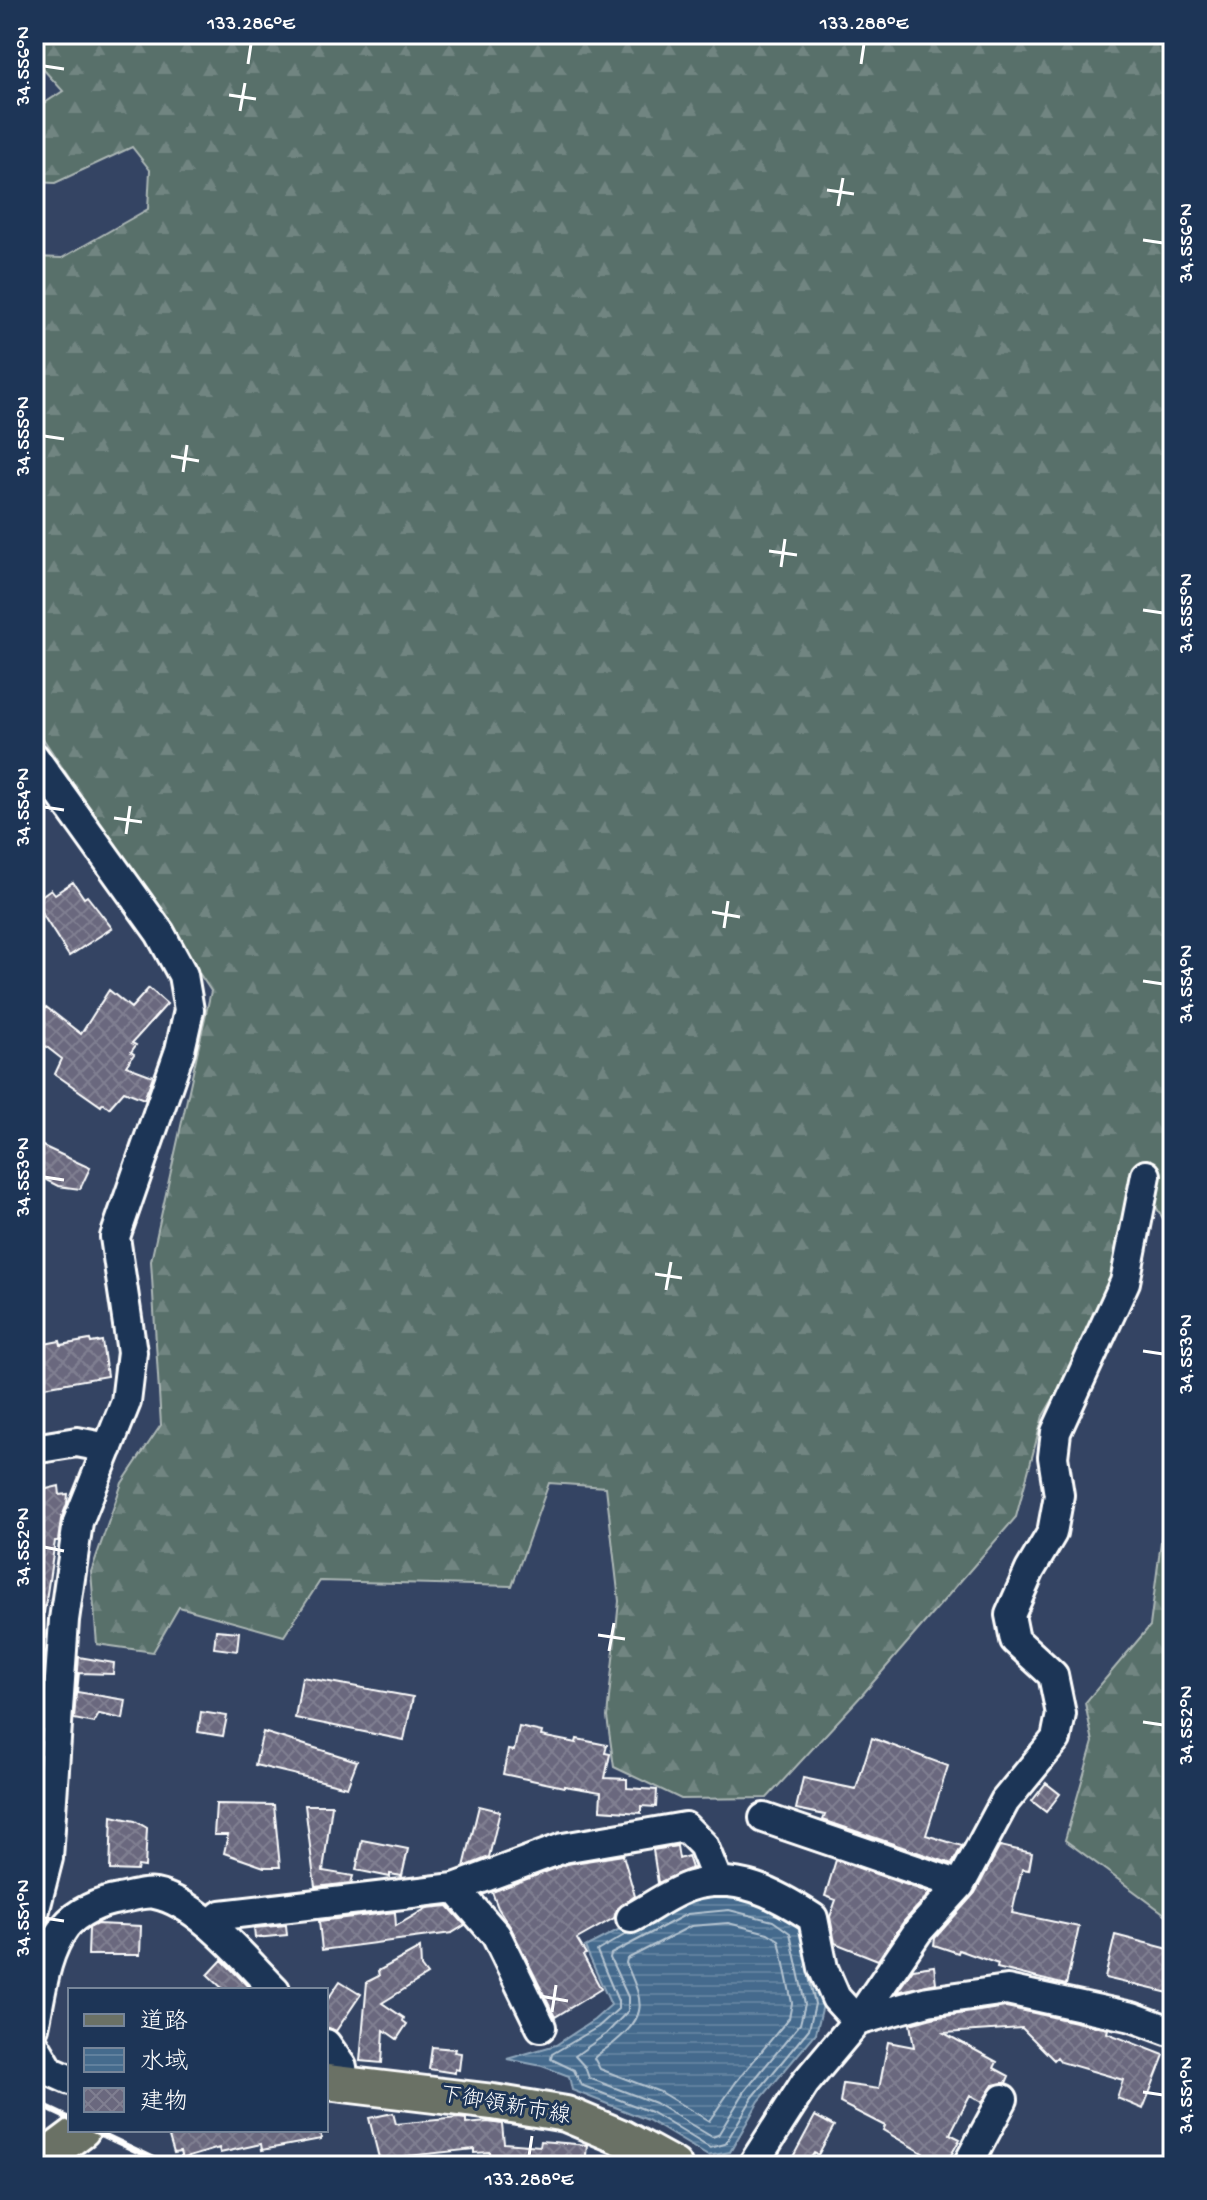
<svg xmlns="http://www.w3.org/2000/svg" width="1207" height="2200" viewBox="0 0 1207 2200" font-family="'Gochi Hand','Klee One',sans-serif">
<defs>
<pattern id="forest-firs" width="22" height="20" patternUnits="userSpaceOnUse" patternTransform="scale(2)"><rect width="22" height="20" fill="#586f6b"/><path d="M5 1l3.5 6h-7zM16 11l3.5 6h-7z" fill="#718581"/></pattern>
<pattern id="water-rules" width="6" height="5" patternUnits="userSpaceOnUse" patternTransform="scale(2)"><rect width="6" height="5" fill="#456b8d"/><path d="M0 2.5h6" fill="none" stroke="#61819e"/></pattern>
<pattern id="building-cross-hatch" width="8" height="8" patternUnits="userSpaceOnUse" patternTransform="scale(2)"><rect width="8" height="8" fill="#6a687e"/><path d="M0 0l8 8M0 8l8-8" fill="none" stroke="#807f91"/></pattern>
</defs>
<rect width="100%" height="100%" fill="#344463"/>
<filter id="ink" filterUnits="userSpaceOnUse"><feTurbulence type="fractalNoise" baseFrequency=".0125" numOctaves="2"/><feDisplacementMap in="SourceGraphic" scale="16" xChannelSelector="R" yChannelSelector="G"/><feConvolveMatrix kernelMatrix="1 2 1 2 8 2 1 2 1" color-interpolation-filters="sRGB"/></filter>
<g filter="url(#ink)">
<!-- forest -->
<path fill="url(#forest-firs)" stroke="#acb7b5" stroke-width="2" d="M 34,34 L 1173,34 L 1173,1236 L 1147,1191 L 1108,1307 L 1043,1416 L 1016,1517 L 862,1695 L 767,1798 L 681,1799 L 614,1767 L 607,1717 L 619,1601 L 606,1487 L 549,1483 L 512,1586 L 320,1581 L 284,1636 L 179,1607 L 153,1652 L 97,1644 L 91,1572 L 122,1483 L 161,1425 L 151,1261 L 211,991 L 34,725 L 34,257 L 62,258 L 148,209 L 150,170 L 132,147 L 55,183 L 34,182 L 34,110 L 63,91 L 34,59 Z
M 1173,1449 L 1173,1920 L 1065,1840 L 1093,1742 L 1085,1703 L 1150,1626 Z"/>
<!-- water -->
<path fill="url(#water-rules)" stroke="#8fa6bb" stroke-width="2" d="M 730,1892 L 806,1923 L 823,2005 L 816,2033 L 759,2101 L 730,2152 L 708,2156 L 648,2120 L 572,2090 L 569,2076 L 542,2066 L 507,2059 L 556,2045 L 594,2020 L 611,2005 L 585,1947 L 682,1897 Z"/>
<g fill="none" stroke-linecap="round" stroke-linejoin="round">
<!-- shore -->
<path stroke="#b5c4d1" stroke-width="2" d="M 729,1910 L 773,1921 L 790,1933 L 805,2004 L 800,2024 L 745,2091 L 718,2135 L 712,2137 L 655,2103 L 589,2078 L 585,2067 L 575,2056 L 606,2034 L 628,2011 L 628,1997 L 610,1958 L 611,1954 L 687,1914 Z
M 728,1923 L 768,1933 L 779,1940 L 792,2003 L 789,2018 L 736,2082 L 709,2121 L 660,2092 L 600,2069 L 594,2058 C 600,2052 608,2048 615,2042 C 650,2013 642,2001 626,1963 L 627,1959 L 691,1926 Z
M 628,1933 L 597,1951 L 618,2001 L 618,2009 L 598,2027 L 552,2054 L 551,2059 L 574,2070 L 581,2085 L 651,2112 L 710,2148 L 725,2144 L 753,2097 L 809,2029 L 815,2004 L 809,1977"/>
</g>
<!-- building -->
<path fill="url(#building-cross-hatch)" stroke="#fff" stroke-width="2" d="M 73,882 L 84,898 L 87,896 L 112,928 L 69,956 L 34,901 L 51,889 L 55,894 Z
M 149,988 L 167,1004 L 132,1043 L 136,1045 L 131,1052 L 134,1054 L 126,1066 L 153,1076 L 144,1099 L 124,1091 L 109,1108 L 103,1103 L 101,1106 L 55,1074 L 62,1059 L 34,1037 L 34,1022 L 46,1007 L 81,1034 L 109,990 L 131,1008 Z
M 34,1142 L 90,1168 L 80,1189 L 58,1186 L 34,1174 Z
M 90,1340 L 91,1343 L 102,1341 L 107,1376 L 38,1388 L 38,1385 L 34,1386 L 34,1346 L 60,1341 L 61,1345 Z
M 59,1486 L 60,1495 L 68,1494 L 67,1504 L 61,1519 L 58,1541 L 55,1541 L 44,1613 L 34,1612 L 34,1492 Z
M 216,1630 L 239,1632 L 237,1651 L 214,1648 Z
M 34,1649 L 45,1651 L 41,1711 L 34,1709 Z
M 79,1657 L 114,1663 L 113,1674 L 79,1673 L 77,1692 L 126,1700 L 123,1719 L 99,1714 L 94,1723 L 74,1719 Z
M 302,1677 L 413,1697 L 404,1740 L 295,1718 Z
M 201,1712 L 227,1716 L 223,1736 L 198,1732 Z
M 519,1727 L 542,1732 L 541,1736 L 576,1743 L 577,1739 L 607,1745 L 605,1753 L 610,1754 L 605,1778 L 627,1779 L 627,1788 L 657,1790 L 656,1807 L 641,1806 L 641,1813 L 600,1810 L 601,1792 L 564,1786 L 564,1787 L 503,1774 L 508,1750 L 514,1751 Z
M 263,1732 L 357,1761 L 347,1787 L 255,1765 Z
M 872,1738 L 948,1766 L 926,1835 L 962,1846 L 952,1864 L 823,1820 L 825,1815 L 796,1809 L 803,1778 L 856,1789 Z
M 1046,1783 L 1060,1794 L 1046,1812 L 1032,1801 Z
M 216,1804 L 274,1805 L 280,1867 L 264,1867 L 224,1853 L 228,1835 L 214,1835 Z
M 305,1805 L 332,1805 L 323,1871 L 353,1876 L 351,1883 L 315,1887 Z
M 479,1806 L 500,1811 L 489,1857 L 464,1867 Z
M 112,1816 L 135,1821 L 147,1828 L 145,1867 L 138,1866 L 137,1871 L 110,1870 Z
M 362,1840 L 408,1849 L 402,1876 L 390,1874 L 390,1877 L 356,1870 Z
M 677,1846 L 679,1859 L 688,1856 L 692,1868 L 658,1883 L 653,1850 Z
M 1000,1846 L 1032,1853 L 1029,1870 L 1022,1869 L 1012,1913 L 1079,1927 L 1066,1985 L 997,1968 L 998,1964 L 959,1950 L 958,1953 L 934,1945 L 935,1938 L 975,1893 Z
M 623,1855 L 635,1896 L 617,1909 L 614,1918 L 577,1939 L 586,1954 L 583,1955 L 601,1989 L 555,2017 L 511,1928 L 498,1908 L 492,1892 L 567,1864 Z
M 836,1860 L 930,1893 L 904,1921 L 878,1960 L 835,1943 L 830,1917 L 836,1900 L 825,1896 Z
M 448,1906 L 465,1925 L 452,1933 L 322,1950 L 319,1921 L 395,1912 L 396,1926 L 427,1908 Z
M 97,1924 L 141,1926 L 140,1955 L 88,1955 L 89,1928 Z
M 286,1925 L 287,1935 L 255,1938 L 254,1928 Z
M 1115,1935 L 1173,1950 L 1173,1994 L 1105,1978 Z
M 420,1948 L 421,1967 L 427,1975 L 382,2003 L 404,2018 L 403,2021 L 407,2024 L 397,2039 L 384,2030 L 382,2063 L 360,2061 L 367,1982 L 379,1976 L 378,1971 Z
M 222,1960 L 237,1975 L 251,1990 L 224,1990 L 208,1975 Z
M 934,1966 L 936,1983 L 897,1992 L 913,1969 Z
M 340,1981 L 361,1994 L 336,2031 L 326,2027 L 326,2002 Z
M 1006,2007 L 1108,2029 L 1107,2033 L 1164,2055 L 1143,2109 L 1117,2098 L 1123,2080 L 1061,2062 L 1057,2057 L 1054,2060 L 1022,2028 L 944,2033 L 997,2062 L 994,2068 L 1009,2076 L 1006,2083 L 993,2085 L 982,2102 L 970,2095 L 950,2134 L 960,2139 L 945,2166 L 883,2130 L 885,2126 L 840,2103 L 843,2084 L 879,2089 L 888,2042 L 914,2047 L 910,2024 L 932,2018 Z
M 432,2047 L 455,2049 L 454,2052 L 461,2053 L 459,2070 L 455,2069 L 455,2073 L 429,2069 Z
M 393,2113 L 396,2124 L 458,2118 L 466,2119 L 466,2124 L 488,2122 L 502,2124 L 504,2143 L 540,2146 L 541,2141 L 587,2145 L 585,2166 L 489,2166 L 490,2152 L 474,2153 L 474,2149 L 407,2156 L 409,2162 L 381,2166 L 369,2118 Z
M 815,2116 L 834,2126 L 818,2155 L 814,2153 L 806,2166 L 788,2166 Z
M 167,2130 L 320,2130 L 321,2139 L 262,2150 L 261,2144 L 220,2153 L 219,2148 L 182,2159 L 180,2152 L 174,2153 Z"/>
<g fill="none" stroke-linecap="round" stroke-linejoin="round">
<!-- minor casing -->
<g stroke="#fff" stroke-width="34">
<path id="minor" d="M 34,757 L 160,933 L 183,975 L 189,1010 L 180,1050 L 115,1237 L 132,1352 L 126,1402 L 78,1522 L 64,1620 L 48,1858 L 34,1913
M 34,1449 L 77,1442 L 108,1448
M 764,1818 L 960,1885
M 455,1888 L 563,1848 L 685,1827 L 703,1845 L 718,1882
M 631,1918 C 650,1908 671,1892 691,1886 C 736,1872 777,1894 813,1918 L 823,1968 L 836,1998 L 857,2021 L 918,1931 L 960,1885 L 1005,1801 L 1056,1739 L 1061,1714 L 1053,1675 L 1015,1640 L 1010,1615 L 1030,1570 L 1052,1533 L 1059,1495 L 1053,1457 L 1056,1432 L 1125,1282 L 1146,1175
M 210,1924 L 221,1915 L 455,1888 L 496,1935 L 541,2027
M 34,2027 C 41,1995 44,1955 65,1927 C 77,1912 100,1902 119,1899 C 130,1897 145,1892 155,1894 C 198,1902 245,1960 275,1990
M 34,2044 L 50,2071 L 70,2080
M 326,2044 L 342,2067 L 344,2082
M 752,2166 L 805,2083 L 857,2021 L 928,2001 L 1007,1990 L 1132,2017 L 1173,2032
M 967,2166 L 1003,2099"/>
</g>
<!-- major casing -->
<g stroke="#fff" stroke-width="40">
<path id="major" d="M 326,2082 L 493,2102 L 566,2114 L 623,2138 L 674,2166
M 34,2166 L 82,2130"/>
</g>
<!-- minor -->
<use href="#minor" stroke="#1d3557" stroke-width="28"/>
<!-- major -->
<use href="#major" stroke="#6b7165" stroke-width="34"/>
<!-- rail -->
<path stroke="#fff" stroke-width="6" d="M 34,2102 L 70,2119
M 93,2130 L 169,2166"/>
</g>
</g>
<!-- ticks -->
<path fill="none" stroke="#fff" stroke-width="3" d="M 248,64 L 251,44M 861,64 L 864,44M 44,66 L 64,69M 229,95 L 256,99M 240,111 L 245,83M 827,190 L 854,194M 838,206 L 843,178M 1143,240 L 1163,243M 44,436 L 64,439M 171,456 L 199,461M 183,472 L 187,445M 769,551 L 797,555M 781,567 L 785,539M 1143,610 L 1163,613M 44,807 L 64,810M 114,818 L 142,822M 126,834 L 130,806M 712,912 L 740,917M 724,928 L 728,901M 1143,981 L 1163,984M 44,1177 L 64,1180M 655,1274 L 682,1278M 666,1290 L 671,1262M 1143,1351 L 1163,1354M 44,1547 L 64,1551M 598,1635 L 625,1639M 609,1651 L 614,1623M 1143,1722 L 1163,1725M 44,1918 L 64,1921M 540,1996 L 568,2001M 552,2012 L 556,1985M 1143,2092 L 1163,2095M 529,2156 L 532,2136"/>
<g text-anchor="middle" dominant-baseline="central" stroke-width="6" stroke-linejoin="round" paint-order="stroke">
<!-- street labels -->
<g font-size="22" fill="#fff" stroke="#1d3557">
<text transform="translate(505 2107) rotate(10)">下御領新市線</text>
</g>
</g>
<!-- margin -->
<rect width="1207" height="2200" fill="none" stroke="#1d3557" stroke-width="88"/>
<!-- legend -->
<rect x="68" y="1988" width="260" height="144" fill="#1d3557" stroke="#77869a" stroke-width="2"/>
<rect x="84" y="2014" width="40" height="12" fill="#6b7165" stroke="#77869a" stroke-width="2"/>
<text x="140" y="2028" font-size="24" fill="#ffffff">道路</text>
<rect x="84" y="2048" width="40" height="24" fill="url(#water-rules)" stroke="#77869a" stroke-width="2"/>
<text x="140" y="2068" font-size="24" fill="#ffffff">水域</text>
<rect x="84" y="2088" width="40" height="24" fill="url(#building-cross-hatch)" stroke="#77869a" stroke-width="2"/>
<text x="140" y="2108" font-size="24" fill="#ffffff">建物</text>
<rect x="44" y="44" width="1119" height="2112" fill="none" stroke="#fff" stroke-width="3"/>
<g font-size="20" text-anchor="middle" fill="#fff">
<text x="251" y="29">133.286°E</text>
<text x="864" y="29">133.288°E</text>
<text transform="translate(22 66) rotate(-90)" y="7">34.556°N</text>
<text transform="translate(1185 243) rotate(-90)" y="7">34.556°N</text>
<text transform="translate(22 436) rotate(-90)" y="7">34.555°N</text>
<text transform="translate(1185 613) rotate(-90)" y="7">34.555°N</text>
<text transform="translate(22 807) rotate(-90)" y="7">34.554°N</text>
<text transform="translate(1185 984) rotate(-90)" y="7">34.554°N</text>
<text transform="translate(22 1177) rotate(-90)" y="7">34.553°N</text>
<text transform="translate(1185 1354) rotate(-90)" y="7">34.553°N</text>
<text transform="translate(22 1547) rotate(-90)" y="7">34.552°N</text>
<text transform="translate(1185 1725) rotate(-90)" y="7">34.552°N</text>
<text transform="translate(22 1918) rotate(-90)" y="7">34.551°N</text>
<text transform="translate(1185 2095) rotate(-90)" y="7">34.551°N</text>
<text x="529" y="2185">133.288°E</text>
</g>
</svg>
